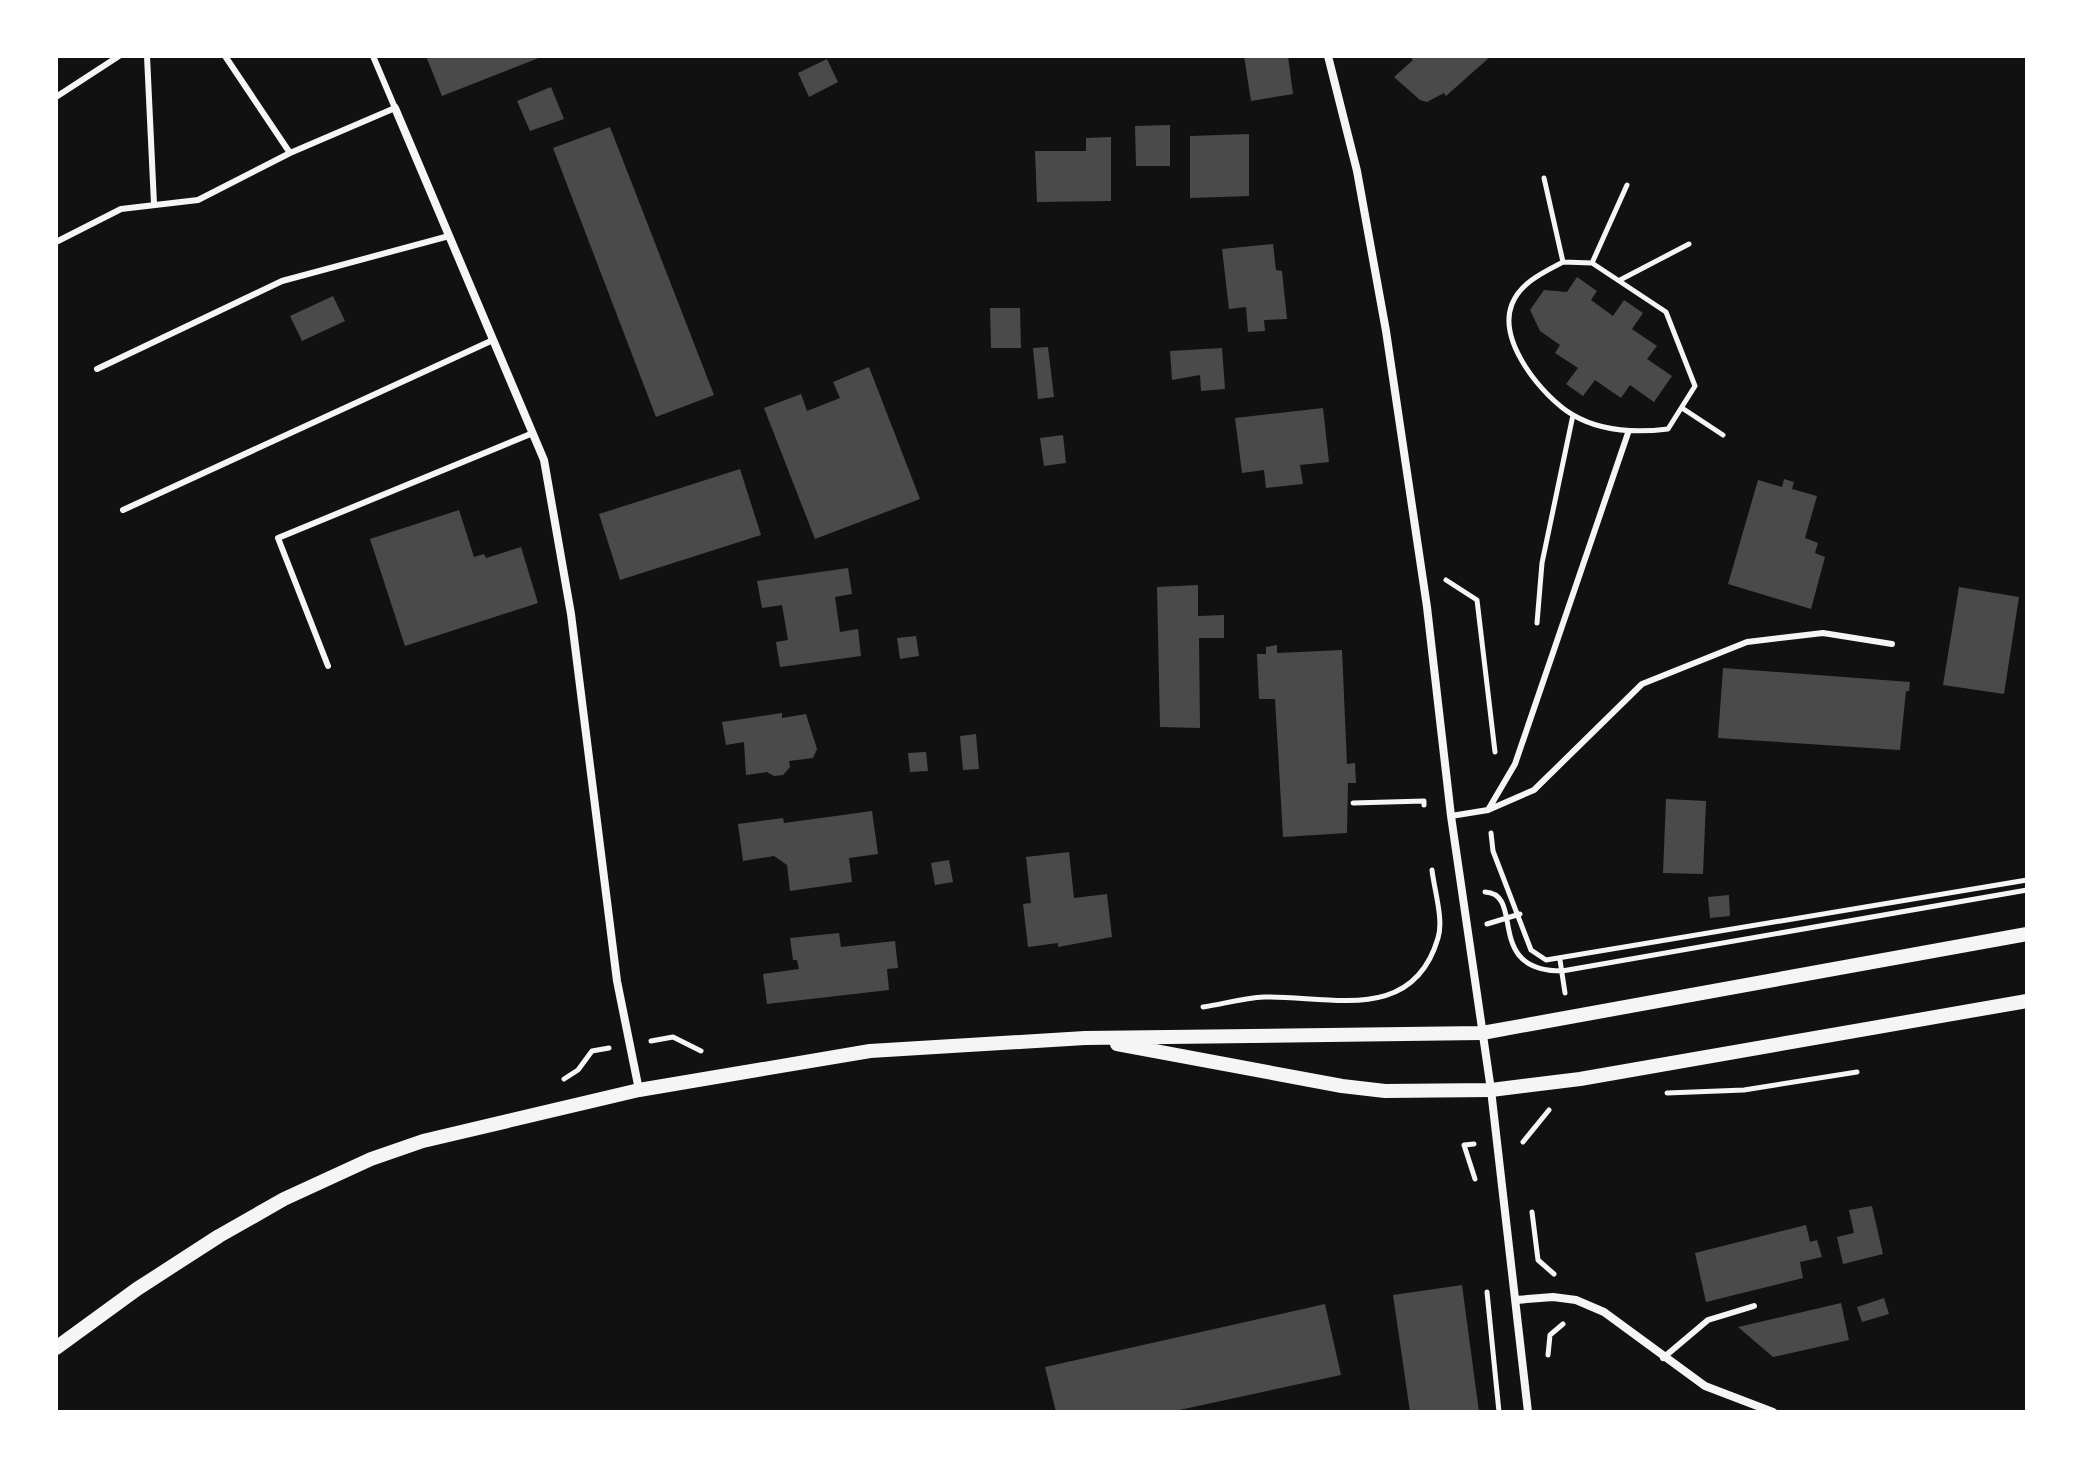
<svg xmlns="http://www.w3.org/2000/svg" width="2083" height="1468" viewBox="0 0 2083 1468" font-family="'Exo 2',sans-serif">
<rect width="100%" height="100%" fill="#111"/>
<!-- building -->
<path fill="#4a4a4a" d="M 426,56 L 544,56 L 442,96 Z
M 1244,56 L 1288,56 L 1293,94 L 1251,101 Z
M 1409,56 L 1491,56 L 1446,96 L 1444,93 L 1427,102 L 1420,100 L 1394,77 L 1413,60 Z
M 827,59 L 838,82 L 809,97 L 798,73 Z
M 551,87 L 564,119 L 530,131 L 517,101 Z
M 1170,125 L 1170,166 L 1136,166 L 1135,126 Z
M 610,127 L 714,395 L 656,417 L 553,148 Z
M 1249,134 L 1249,196 L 1190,198 L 1190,136 Z
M 1111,137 L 1111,201 L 1037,202 L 1035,151 L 1086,151 L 1086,138 Z
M 1273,244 L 1276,270 L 1282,271 L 1287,319 L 1264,320 L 1265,331 L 1248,332 L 1246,307 L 1229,309 L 1222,249 Z
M 1577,277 L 1597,291 L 1591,300 L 1613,316 L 1624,300 L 1643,313 L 1632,329 L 1657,346 L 1647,359 L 1672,376 L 1654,402 L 1630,385 L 1621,398 L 1595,380 L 1583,396 L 1566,384 L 1578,368 L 1555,353 L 1560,345 L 1540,331 L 1530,310 L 1544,290 L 1567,292 Z
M 333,296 L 345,321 L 302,341 L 290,316 Z
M 990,308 L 1020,308 L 1021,348 L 991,348 Z
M 1048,347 L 1054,397 L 1038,399 L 1033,348 Z
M 1222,348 L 1225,389 L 1201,391 L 1200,375 L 1172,380 L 1170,351 Z
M 869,367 L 920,499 L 815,539 L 764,408 L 801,394 L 807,411 L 840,398 L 833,382 Z
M 1323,408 L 1329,462 L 1300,465 L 1303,484 L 1266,488 L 1264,470 L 1242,473 L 1235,418 Z
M 1063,435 L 1066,463 L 1044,466 L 1040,438 Z
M 740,469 L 761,535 L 620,580 L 599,514 Z
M 1784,479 L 1794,482 L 1792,489 L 1817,496 L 1805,538 L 1818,543 L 1815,553 L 1825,557 L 1811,609 L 1728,584 L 1758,480 L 1782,487 Z
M 459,510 L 474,557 L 484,554 L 486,558 L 521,547 L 538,603 L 405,646 L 370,539 Z
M 848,568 L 852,594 L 835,597 L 840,632 L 858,629 L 861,656 L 780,667 L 776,642 L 788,640 L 782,605 L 762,608 L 757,581 Z
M 1198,585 L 1198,616 L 1224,615 L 1224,638 L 1199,638 L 1200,728 L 1160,727 L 1157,587 Z
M 1959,587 L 2019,597 L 2004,694 L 1943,685 Z
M 916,636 L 919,656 L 900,659 L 897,638 Z
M 1277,645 L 1277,653 L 1342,650 L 1347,764 L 1355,763 L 1356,783 L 1348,783 L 1347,833 L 1283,837 L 1275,699 L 1259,699 L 1257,654 L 1266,654 L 1266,647 Z
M 1723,668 L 1910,682 L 1909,691 L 1906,691 L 1900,750 L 1718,738 Z
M 782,713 L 782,718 L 806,714 L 817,749 L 813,758 L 789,761 L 790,767 L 783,775 L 774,776 L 767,772 L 746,775 L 744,742 L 726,745 L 722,722 Z
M 976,734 L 979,769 L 963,770 L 960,736 Z
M 926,752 L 928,771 L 910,772 L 908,753 Z
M 1666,799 L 1706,801 L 1703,874 L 1663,873 Z
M 872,811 L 878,854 L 849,858 L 852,882 L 790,891 L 787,865 L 774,856 L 743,861 L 738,824 L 783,818 L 784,823 Z
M 1069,852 L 1074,898 L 1107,894 L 1112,937 L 1058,947 L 1058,943 L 1028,947 L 1023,904 L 1031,903 L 1026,857 Z
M 949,860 L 953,882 L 935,885 L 931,863 Z
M 1729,895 L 1730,916 L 1710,918 L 1708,897 Z
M 839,933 L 841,947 L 895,941 L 898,968 L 887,969 L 889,990 L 767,1004 L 763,974 L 799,969 L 797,960 L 793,960 L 790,938 Z
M 1872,1206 L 1883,1254 L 1843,1264 L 1837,1237 L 1854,1233 L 1849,1210 Z
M 1806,1225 L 1810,1242 L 1817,1240 L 1822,1257 L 1800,1262 L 1803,1278 L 1706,1302 L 1695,1253 Z
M 1462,1285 L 1479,1412 L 1410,1412 L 1393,1295 Z
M 1884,1298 L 1889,1314 L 1862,1322 L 1857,1307 Z
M 1841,1303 L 1849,1340 L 1773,1357 L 1738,1327 Z
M 1325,1304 L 1341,1375 L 1170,1412 L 1056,1412 L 1045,1367 Z"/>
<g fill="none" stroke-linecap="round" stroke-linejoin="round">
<!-- path -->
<path stroke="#f5f5f5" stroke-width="5" d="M 1544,178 L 1563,262
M 1563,262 L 1592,263 L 1666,312 L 1695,386 L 1668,429 C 1636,433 1602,432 1573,415 C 1543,397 1497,342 1512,304 C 1521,282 1544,272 1563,262 Z
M 1592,263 L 1627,185
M 1620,280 L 1689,244
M 1682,408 L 1723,435
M 1446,580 L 1477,600 L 1495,752
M 1537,623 L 1542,563 L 1573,415
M 1353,803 L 1424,801 L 1424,805
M 1491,833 L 1493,851 L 1531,950 L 1546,960 L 2027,880
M 1485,892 C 1526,894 1483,971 1562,971 L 2027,890
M 1487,924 L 1520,914
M 1560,960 L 1565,993
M 1203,1007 C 1223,1004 1244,998 1264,997 C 1331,996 1413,1024 1438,938 C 1444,920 1434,889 1432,870
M 651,1041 L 673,1037 L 701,1051
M 564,1079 L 578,1070 L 592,1051 L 609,1048
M 1667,1093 L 1744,1090 L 1857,1072
M 1523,1142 L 1549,1110
M 1474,1144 L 1464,1145 L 1475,1179
M 1532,1212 L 1538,1260 L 1554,1274
M 1487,1292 L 1499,1412
M 1548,1355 L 1550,1335 L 1563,1324"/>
<!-- service -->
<path stroke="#f5f5f5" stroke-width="6" d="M 147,56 L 154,204
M 225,56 L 290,153 L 395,108 L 373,56
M 56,97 L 119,56
M 56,242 L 121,209 L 198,200 L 290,153
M 97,369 L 282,281 L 449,236
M 123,510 L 493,340
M 328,666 L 278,538 L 533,433
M 1488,810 L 1515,764 L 1628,433
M 1451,816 L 1488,810 L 1534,790 L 1642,684 L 1747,642 L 1823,633 L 1892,644
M 1663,1358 L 1708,1320 L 1754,1306"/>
<!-- minor -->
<path stroke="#f5f5f5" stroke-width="8" d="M 1328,56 L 1357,171 L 1386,331 L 1427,607 L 1451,816 L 1491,1090 L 1528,1412
M 395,108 L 544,460 L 571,614 L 617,981 L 639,1090
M 1516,1300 L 1553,1297 L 1576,1300 L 1604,1312 L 1705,1386 L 1773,1412"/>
<!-- tertiary -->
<path stroke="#f5f5f5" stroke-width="14" d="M 1117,1044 L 1342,1086 L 1385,1091 L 1491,1090 L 1580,1079 L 2027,1001
M 56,1348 L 137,1289 L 219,1236 L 284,1199 L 371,1159 L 423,1141 L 639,1090 L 870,1051 L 1085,1038 L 1482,1033 L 2027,934"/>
</g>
<!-- border -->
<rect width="2083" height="1468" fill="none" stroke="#ffffff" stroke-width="116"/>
</svg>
